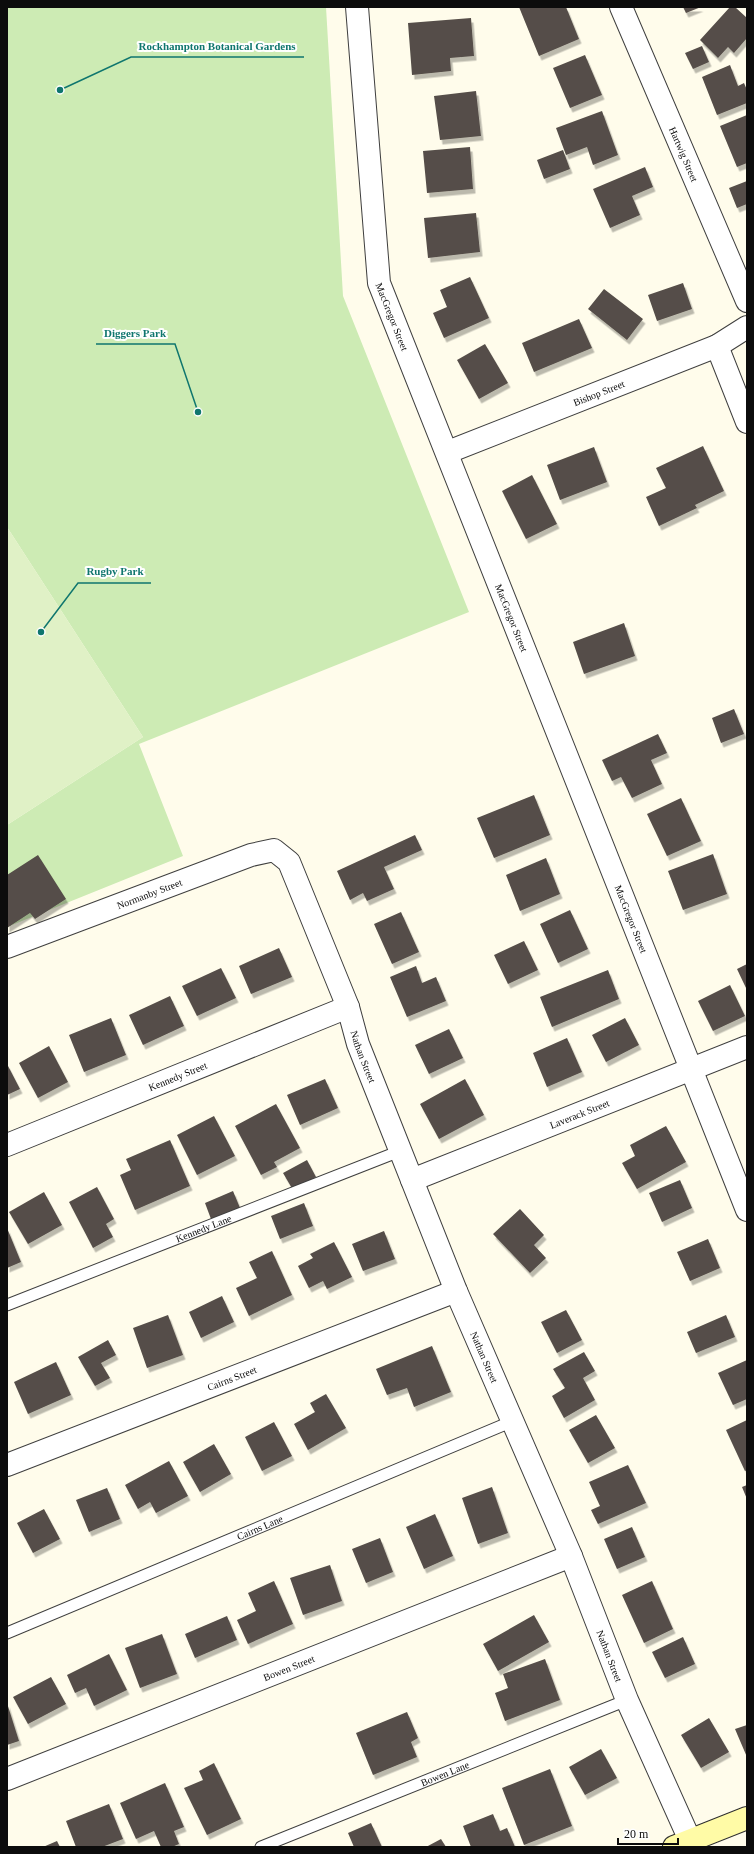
<svg xmlns="http://www.w3.org/2000/svg" width="754" height="1854" viewBox="0 0 754 1854" font-family="'Times New Roman',serif">
<defs>
<filter id="shadow"><feDropShadow dx="2.5" dy="4.5" stdDeviation="0" flood-color="#0004"/></filter>
</defs>
<rect width="100%" height="100%" fill="#fffceb"/>
<!-- green -->
<path fill="#cdebb4" d="M 7,7 L 326,7 L 343,296 L 469,612 L 139,744 L 183,856 L 7,927 L 7,825 L 143,737 L 7,527 Z"/>
<!-- pitch -->
<path fill="#e0f1c6" d="M 7,527 L 143,737 L 7,825 Z"/>
<!-- building -->
<path fill="#554e48" filter="url(#shadow)" d="M 519,7 L 566,7 L 579,39 L 539,56 Z
M 683,7 L 701,7 L 686,13 Z
M 730,7 L 735,7 L 747,18 L 747,38 L 734,53 L 728,47 L 718,58 L 700,40 Z
M 471,18 L 474,56 L 450,58 L 451,71 L 412,75 L 408,23 Z
M 702,46 L 709,62 L 693,69 L 685,53 Z
M 585,55 L 602,95 L 570,108 L 553,68 Z
M 730,65 L 738,86 L 744,83 L 747,90 L 747,103 L 717,115 L 702,77 Z
M 476,91 L 481,136 L 440,140 L 434,96 Z
M 602,111 L 618,155 L 593,165 L 587,147 L 566,155 L 556,128 Z
M 747,115 L 747,163 L 737,167 L 720,126 Z
M 470,147 L 473,189 L 427,193 L 423,151 Z
M 563,150 L 570,169 L 544,179 L 537,160 Z
M 645,167 L 653,187 L 632,196 L 640,215 L 610,228 L 593,189 Z
M 747,181 L 747,204 L 737,208 L 729,188 Z
M 476,213 L 480,252 L 428,258 L 424,218 Z
M 470,277 L 489,318 L 444,338 L 433,313 L 447,307 L 440,290 Z
M 683,283 L 692,309 L 657,321 L 648,295 Z
M 604,289 L 643,319 L 627,340 L 588,309 Z
M 579,319 L 592,348 L 534,372 L 522,343 Z
M 485,344 L 508,383 L 479,399 L 457,360 Z
M 703,446 L 724,491 L 695,505 L 697,508 L 659,526 L 646,497 L 666,488 L 656,468 Z
M 594,447 L 607,482 L 560,500 L 547,465 Z
M 532,475 L 557,524 L 526,539 L 502,491 Z
M 624,623 L 635,656 L 584,674 L 573,642 Z
M 734,709 L 744,734 L 721,743 L 712,718 Z
M 658,734 L 667,753 L 651,760 L 662,784 L 632,798 L 621,777 L 612,781 L 602,760 Z
M 534,795 L 550,835 L 494,858 L 477,818 Z
M 681,798 L 701,841 L 667,856 L 647,814 Z
M 415,835 L 422,850 L 384,867 L 394,889 L 367,901 L 363,893 L 350,900 L 337,871 Z
M 713,854 L 727,894 L 683,910 L 668,871 Z
M 38,855 L 66,899 L 35,919 L 30,913 L 7,928 L 7,875 Z
M 546,858 L 560,894 L 520,911 L 506,875 Z
M 570,910 L 588,949 L 558,963 L 540,924 Z
M 401,912 L 419,952 L 392,964 L 374,924 Z
M 524,941 L 538,970 L 508,984 L 494,955 Z
M 279,948 L 292,977 L 251,994 L 239,966 Z
M 747,964 L 747,990 L 737,969 Z
M 416,966 L 422,983 L 436,977 L 446,1001 L 407,1017 L 390,977 Z
M 221,968 L 236,998 L 197,1016 L 182,986 Z
M 608,970 L 619,999 L 552,1027 L 540,997 Z
M 730,985 L 745,1016 L 713,1031 L 698,1001 Z
M 170,996 L 184,1026 L 143,1045 L 129,1015 Z
M 111,1018 L 126,1055 L 84,1072 L 69,1035 Z
M 625,1018 L 639,1045 L 606,1062 L 592,1035 Z
M 449,1029 L 463,1058 L 429,1074 L 415,1045 Z
M 567,1038 L 582,1072 L 547,1087 L 533,1053 Z
M 49,1046 L 68,1082 L 38,1098 L 19,1063 Z
M 7,1064 L 20,1089 L 7,1095 Z
M 325,1079 L 338,1108 L 300,1125 L 287,1095 Z
M 465,1079 L 484,1115 L 439,1139 L 420,1104 Z
M 276,1104 L 300,1148 L 274,1162 L 277,1167 L 261,1175 L 235,1126 Z
M 214,1116 L 235,1156 L 197,1175 L 177,1135 Z
M 666,1126 L 686,1162 L 637,1189 L 622,1163 L 635,1156 L 630,1145 Z
M 170,1140 L 190,1186 L 135,1210 L 120,1175 L 131,1170 L 126,1159 Z
M 307,1160 L 316,1177 L 293,1190 L 283,1173 Z
M 680,1180 L 692,1208 L 662,1222 L 649,1193 Z
M 97,1187 L 114,1219 L 106,1224 L 113,1237 L 93,1248 L 69,1202 Z
M 233,1191 L 240,1208 L 211,1219 L 205,1203 Z
M 44,1192 L 62,1225 L 28,1244 L 9,1212 Z
M 304,1203 L 313,1226 L 280,1239 L 271,1216 Z
M 520,1209 L 544,1235 L 534,1245 L 546,1258 L 530,1273 L 493,1234 Z
M 7,1228 L 21,1262 L 7,1268 Z
M 384,1231 L 395,1259 L 363,1271 L 352,1244 Z
M 708,1239 L 720,1268 L 690,1281 L 677,1252 Z
M 334,1242 L 352,1277 L 327,1289 L 323,1281 L 309,1288 L 298,1266 L 313,1258 L 310,1254 Z
M 272,1251 L 292,1295 L 249,1316 L 236,1288 L 257,1278 L 249,1262 Z
M 222,1296 L 234,1322 L 201,1338 L 189,1312 Z
M 566,1310 L 582,1340 L 557,1353 L 541,1322 Z
M 168,1315 L 183,1355 L 147,1368 L 133,1328 Z
M 726,1315 L 735,1337 L 696,1353 L 687,1332 Z
M 108,1340 L 116,1355 L 101,1363 L 110,1378 L 95,1386 L 78,1357 Z
M 432,1346 L 451,1392 L 414,1407 L 407,1388 L 387,1395 L 376,1369 Z
M 584,1352 L 595,1371 L 583,1378 L 595,1400 L 564,1418 L 552,1396 L 565,1388 L 553,1369 Z
M 747,1360 L 747,1399 L 733,1405 L 718,1373 Z
M 56,1362 L 71,1395 L 28,1414 L 14,1382 Z
M 326,1394 L 346,1428 L 308,1450 L 294,1424 L 315,1412 L 310,1403 Z
M 596,1415 L 615,1448 L 588,1463 L 569,1430 Z
M 747,1420 L 747,1470 L 745,1471 L 726,1430 Z
M 274,1422 L 292,1456 L 262,1471 L 245,1437 Z
M 214,1444 L 231,1474 L 200,1492 L 183,1462 Z
M 169,1461 L 188,1496 L 156,1513 L 150,1502 L 138,1509 L 125,1485 Z
M 628,1465 L 646,1503 L 598,1524 L 591,1510 L 600,1506 L 589,1482 Z
M 747,1485 L 747,1499 L 742,1487 Z
M 492,1487 L 508,1533 L 478,1544 L 462,1498 Z
M 107,1488 L 120,1519 L 89,1532 L 76,1500 Z
M 44,1509 L 60,1539 L 33,1553 L 17,1523 Z
M 435,1514 L 453,1556 L 424,1569 L 406,1527 Z
M 632,1527 L 645,1557 L 617,1569 L 604,1539 Z
M 380,1538 L 393,1572 L 366,1583 L 352,1549 Z
M 330,1565 L 342,1601 L 303,1615 L 290,1578 Z
M 274,1581 L 293,1624 L 248,1644 L 237,1620 L 256,1611 L 248,1593 Z
M 652,1581 L 673,1629 L 644,1643 L 622,1595 Z
M 534,1615 L 549,1642 L 498,1671 L 483,1644 Z
M 227,1616 L 237,1640 L 195,1658 L 185,1634 Z
M 162,1634 L 177,1674 L 140,1688 L 125,1648 Z
M 683,1637 L 695,1664 L 665,1678 L 652,1652 Z
M 109,1654 L 127,1690 L 94,1706 L 86,1688 L 75,1693 L 67,1675 Z
M 545,1659 L 560,1700 L 505,1721 L 495,1693 L 508,1688 L 503,1674 Z
M 51,1677 L 66,1704 L 28,1724 L 13,1697 Z
M 7,1703 L 19,1741 L 7,1745 Z
M 407,1712 L 418,1738 L 411,1742 L 417,1757 L 373,1775 L 356,1733 Z
M 709,1718 L 729,1752 L 701,1768 L 681,1735 Z
M 747,1725 L 747,1757 L 735,1729 Z
M 601,1749 L 617,1778 L 585,1795 L 569,1767 Z
M 214,1763 L 241,1819 L 207,1835 L 184,1788 L 203,1780 L 199,1771 Z
M 550,1769 L 572,1826 L 524,1845 L 502,1788 Z
M 165,1783 L 184,1827 L 174,1831 L 179,1844 L 172,1847 L 161,1847 L 154,1831 L 136,1839 L 120,1803 Z
M 109,1804 L 123,1839 L 102,1847 L 76,1847 L 66,1821 Z
M 493,1814 L 500,1831 L 507,1828 L 515,1847 L 471,1847 L 463,1826 Z
M 371,1823 L 382,1847 L 354,1847 L 348,1833 Z
M 441,1839 L 446,1847 L 426,1847 Z
M 57,1841 L 60,1847 L 43,1847 Z"/>
<g fill="none" stroke-linecap="round" stroke-linejoin="round">
<!-- lane casing -->
<g stroke="#3f3f3f" stroke-width="13">
<g id="lane">
<path id="s1" d="M 7,1305 L 400,1151"/>
<path id="s2" d="M 7,1633 L 513,1421"/>
<path id="s3" d="M 261,1847 L 627,1700"/>
</g>
</g>
<!-- street casing -->
<g stroke="#3f3f3f" stroke-width="24">
<g id="street">
<path id="s4" d="M 357,7 L 379,283 L 747,1210"/>
<path id="s5" d="M 621,7 L 747,301"/>
<path d="M 717,346 L 747,422"/>
<path id="s6" d="M 448,452 L 717,346 L 747,327"/>
<path id="s7" d="M 7,947 L 251,855 L 274,850 L 289,862 L 348,1007 L 358,1044 L 456,1291 L 571,1556 L 627,1700 L 693,1847"/>
<path id="s8" d="M 7,1145 L 348,1007"/>
<path id="s9" d="M 412,1180 L 747,1047"/>
<path id="s10" d="M 7,1465 L 456,1291"/>
<path id="s11" d="M 7,1779 L 571,1556"/>
</g>
</g>
<!-- secondary casing -->
<g stroke="#2e2e2e" stroke-width="24">
<path id="secondary" d="M 674,1847 L 747,1818"/>
</g>
<!-- lane -->
<use href="#lane" stroke="#fff" stroke-width="11"/>
<!-- street -->
<use href="#street" stroke="#fff" stroke-width="22"/>
<!-- secondary -->
<use href="#secondary" stroke="#fffba6" stroke-width="22"/>
</g>
<g text-anchor="middle" dominant-baseline="central" stroke-width="4" stroke-linejoin="round" paint-order="stroke">
<!-- street labels -->
<g font-size="10" fill="#0c0c0c" stroke="#fff">
<text stroke="none"><textPath href="#s5" startOffset="160">Hartwig Street</textPath></text>
<text stroke="none"><textPath href="#s4" startOffset="313">MacGregor Street</textPath></text>
<text stroke="none"><textPath href="#s6" startOffset="162">Bishop Street</textPath></text>
<text stroke="none"><textPath href="#s4" startOffset="637">MacGregor Street</textPath></text>
<text stroke="none"><textPath href="#s7" startOffset="152">Normanby Street</textPath></text>
<text stroke="none"><textPath href="#s4" startOffset="961">MacGregor Street</textPath></text>
<text stroke="none"><textPath href="#s7" startOffset="512">Nathan Street</textPath></text>
<text stroke="none"><textPath href="#s8" startOffset="184">Kennedy Street</textPath></text>
<text stroke="none"><textPath href="#s9" startOffset="180">Laverack Street</textPath></text>
<text stroke="none"><textPath href="#s1" startOffset="211">Kennedy Lane</textPath></text>
<text stroke="none"><textPath href="#s7" startOffset="836">Nathan Street</textPath></text>
<text stroke="none"><textPath href="#s10" startOffset="241">Cairns Street</textPath></text>
<text stroke="none"><textPath href="#s2" startOffset="274">Cairns Lane</textPath></text>
<text stroke="none"><textPath href="#s7" startOffset="1160">Nathan Street</textPath></text>
<text stroke="none"><textPath href="#s11" startOffset="303">Bowen Street</textPath></text>
<text stroke="none"><textPath href="#s3" startOffset="198">Bowen Lane</textPath></text>
</g>
</g>
<!-- callouts -->
<path fill="none" stroke="#0f766e" stroke-width="1.5" d="M60 90L131 57H304M198 412L175 344H96M41 632L78 583H151"/>
<g fill="#0f766e" stroke="#fff" stroke-width="1.5">
<circle cx="60" cy="90" r="4"/>
<circle cx="198" cy="412" r="4"/>
<circle cx="41" cy="632" r="4"/>
</g>
<g font-size="11" text-anchor="middle" font-weight="bold" fill="#0f766e" stroke="#fff" stroke-width="4" stroke-linejoin="round" paint-order="stroke">
<text x="217" y="50">Rockhampton Botanical Gardens</text>
<text x="135" y="337">Diggers Park</text>
<text x="115" y="575">Rugby Park</text>
</g>
<!-- border -->
<rect width="754" height="1854" fill="none" stroke="#0c0c0c" stroke-width="16"/>
<!-- scale -->
<path d="M618 1838v6h60v-6" fill="none" stroke="#0c0c0c" stroke-width="2"/>
<text x="624" y="1838" font-size="12" fill="#0c0c0c" stroke="#ffffff" stroke-width="3" paint-order="stroke">20 m</text>
</svg>
